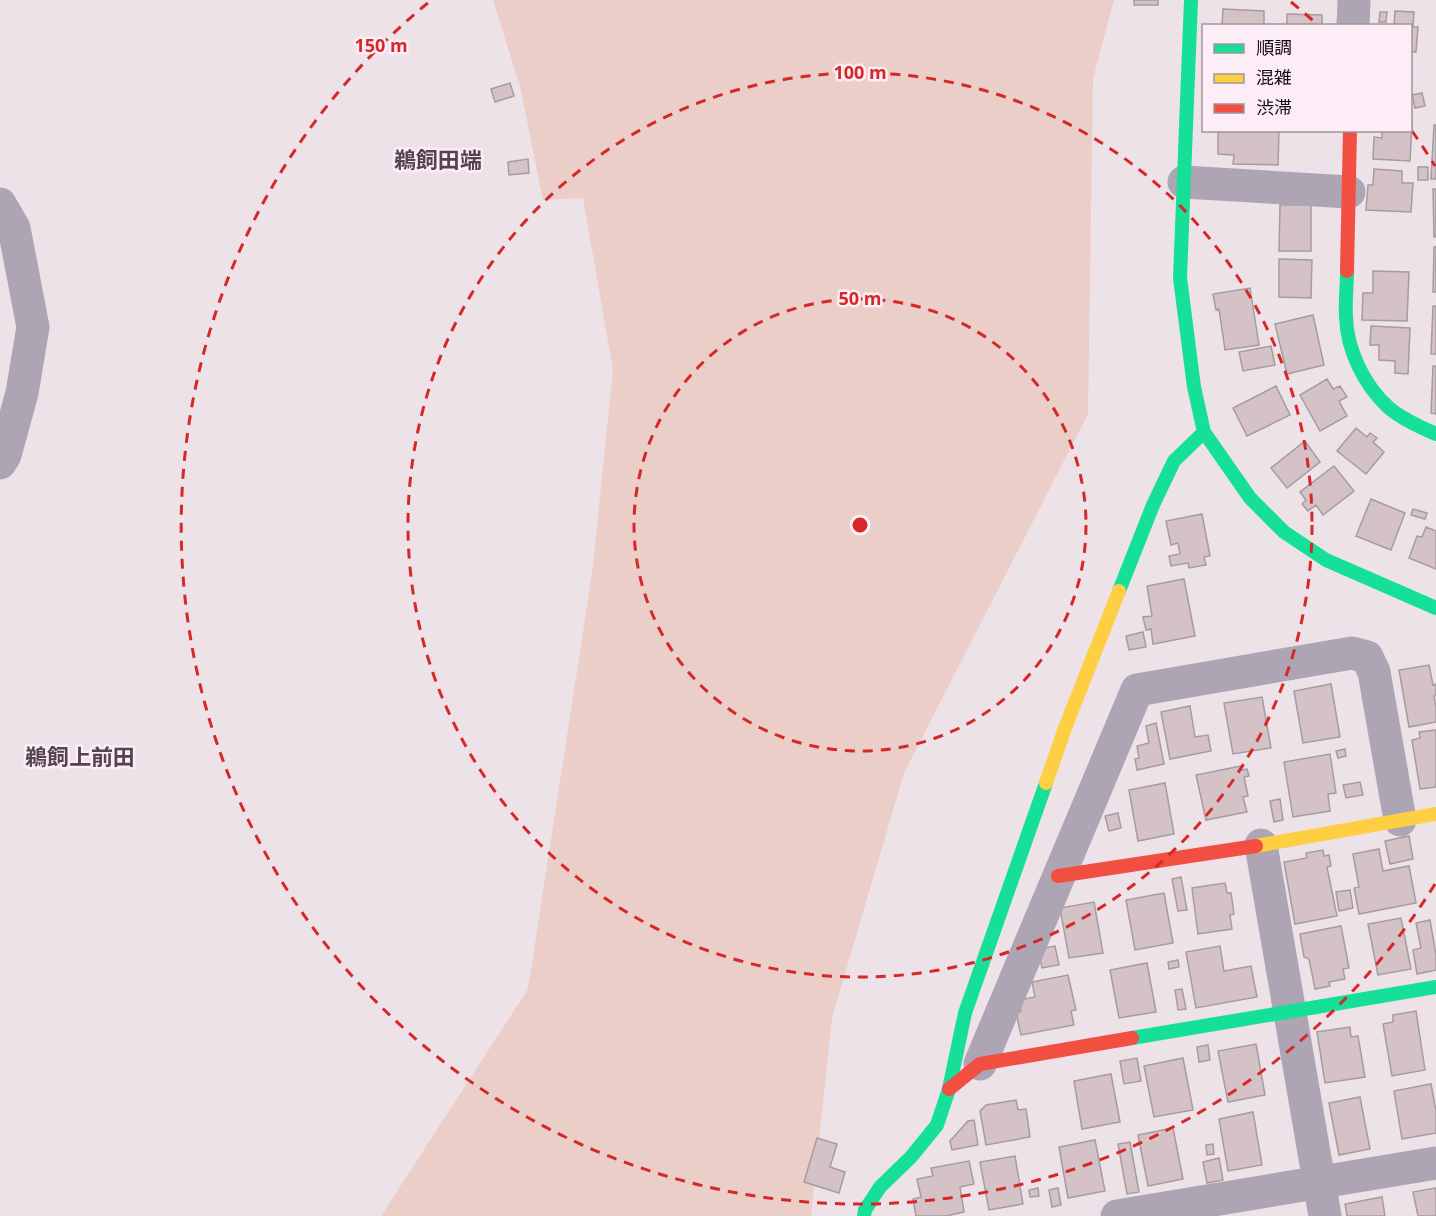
<svg xmlns="http://www.w3.org/2000/svg" width="1436" height="1216" viewBox="0 0 1436 1216" font-family="'Open Sans','Noto Sans JP',sans-serif">
<rect width="100%" height="100%" fill="#eee2e9"/>
<!-- green -->
<path fill="#eacec7" d="M 493,0 L 1114,0 L 1093,79 L 1088,414 L 904,773 L 832,1018 L 811,1216 L 381,1216 L 528,989 L 592,574 L 613,370 L 583,198 L 543,200 L 521,90 Z"/>
<!-- building -->
<path fill="#d4c2c6" stroke="#a59c9f" stroke-width="1.5" d="M 1134,0 L 1158,0 L 1158,5 L 1134,5 Z
M 1223,9 L 1264,11 L 1264,26 L 1222,26 Z
M 1395,11 L 1414,12 L 1413,27 L 1418,27 L 1416,52 L 1410,52 L 1410,26 L 1394,26 Z
M 1380,12 L 1387,12 L 1386,22 L 1379,22 Z
M 1287,14 L 1322,15 L 1322,26 L 1287,26 Z
M 510,83 L 514,96 L 495,102 L 491,89 Z
M 1422,93 L 1425,106 L 1415,108 L 1412,95 Z
M 1410,122 L 1412,122 L 1410,161 L 1373,159 L 1374,137 L 1382,138 L 1382,130 L 1410,130 Z
M 1434,125 L 1436,125 L 1436,179 L 1431,179 Z
M 1235,130 L 1279,130 L 1278,165 L 1233,164 L 1234,155 L 1218,154 L 1218,132 L 1235,132 Z
M 528,159 L 529,173 L 509,175 L 508,162 Z
M 1418,167 L 1428,167 L 1428,180 L 1418,180 Z
M 1374,169 L 1402,171 L 1402,183 L 1413,183 L 1411,212 L 1366,210 L 1368,185 L 1373,185 Z
M 1433,189 L 1436,189 L 1436,237 L 1434,237 Z
M 1280,205 L 1311,205 L 1311,251 L 1279,251 Z
M 1434,247 L 1436,247 L 1436,292 L 1433,292 Z
M 1279,259 L 1312,260 L 1311,298 L 1279,297 Z
M 1373,271 L 1409,272 L 1407,321 L 1362,320 L 1363,293 L 1373,293 Z
M 1250,288 L 1259,345 L 1225,350 L 1219,309 L 1216,310 L 1213,294 Z
M 1433,306 L 1436,306 L 1436,354 L 1431,354 Z
M 1313,315 L 1324,365 L 1287,374 L 1275,324 Z
M 1371,326 L 1410,328 L 1408,374 L 1395,373 L 1395,361 L 1379,360 L 1379,345 L 1370,345 Z
M 1271,346 L 1275,365 L 1243,371 L 1239,352 Z
M 1433,366 L 1436,366 L 1436,414 L 1431,413 Z
M 1327,379 L 1333,389 L 1340,386 L 1347,397 L 1339,401 L 1347,416 L 1320,431 L 1300,395 Z
M 1276,386 L 1290,415 L 1247,436 L 1233,408 Z
M 1356,428 L 1367,437 L 1370,433 L 1377,438 L 1373,442 L 1384,452 L 1366,474 L 1337,451 Z
M 1305,441 L 1320,462 L 1287,488 L 1271,468 Z
M 1334,466 L 1354,491 L 1323,515 L 1316,505 L 1308,511 L 1302,504 L 1306,500 L 1300,492 Z
M 1371,499 L 1405,513 L 1391,550 L 1356,536 Z
M 1413,509 L 1427,513 L 1425,519 L 1411,515 Z
M 1202,514 L 1210,556 L 1204,557 L 1206,565 L 1189,568 L 1188,563 L 1171,566 L 1169,556 L 1180,554 L 1178,543 L 1171,545 L 1166,521 Z
M 1426,527 L 1436,531 L 1436,569 L 1409,558 L 1417,536 L 1422,537 Z
M 1184,579 L 1195,636 L 1153,644 L 1151,629 L 1146,630 L 1143,617 L 1152,616 L 1147,586 Z
M 1143,632 L 1146,647 L 1129,650 L 1126,636 Z
M 1429,665 L 1433,685 L 1436,684 L 1436,695 L 1434,696 L 1436,708 L 1436,722 L 1409,727 L 1399,670 Z
M 1331,684 L 1340,737 L 1303,743 L 1294,691 Z
M 1262,697 L 1271,748 L 1233,754 L 1224,703 Z
M 1190,706 L 1195,737 L 1208,735 L 1211,751 L 1170,759 L 1161,712 Z
M 1156,723 L 1164,764 L 1137,770 L 1135,759 L 1139,758 L 1137,746 L 1149,743 L 1146,726 Z
M 1436,730 L 1436,787 L 1420,789 L 1412,740 L 1420,738 L 1419,732 Z
M 1345,749 L 1346,756 L 1338,758 L 1336,751 Z
M 1330,754 L 1336,793 L 1328,794 L 1330,811 L 1293,817 L 1284,762 Z
M 1241,766 L 1241,770 L 1247,769 L 1249,776 L 1244,777 L 1248,796 L 1243,797 L 1247,812 L 1206,820 L 1196,775 Z
M 1360,782 L 1363,795 L 1346,798 L 1343,785 Z
M 1165,783 L 1174,834 L 1138,841 L 1129,790 Z
M 1280,799 L 1283,820 L 1274,822 L 1270,801 Z
M 1118,813 L 1121,828 L 1109,831 L 1105,816 Z
M 1409,836 L 1413,859 L 1390,864 L 1385,841 Z
M 1379,849 L 1383,871 L 1409,866 L 1416,903 L 1359,914 L 1354,888 L 1359,887 L 1353,854 Z
M 1323,850 L 1324,856 L 1329,855 L 1331,866 L 1327,867 L 1337,916 L 1295,924 L 1284,862 L 1307,858 L 1306,853 Z
M 1181,877 L 1187,910 L 1178,911 L 1172,879 Z
M 1225,883 L 1227,893 L 1231,893 L 1234,914 L 1230,915 L 1232,929 L 1198,934 L 1192,888 Z
M 1350,890 L 1353,908 L 1339,911 L 1336,892 Z
M 1164,893 L 1173,943 L 1135,950 L 1126,900 Z
M 1094,902 L 1103,953 L 1069,958 L 1060,908 Z
M 1401,918 L 1411,969 L 1378,975 L 1368,924 Z
M 1430,920 L 1436,955 L 1436,970 L 1417,974 L 1413,950 L 1421,948 L 1416,923 Z
M 1341,926 L 1349,968 L 1343,969 L 1345,979 L 1329,982 L 1330,986 L 1315,989 L 1309,959 L 1304,957 L 1300,934 Z
M 1055,946 L 1059,965 L 1042,968 L 1038,949 Z
M 1220,946 L 1224,971 L 1251,966 L 1257,997 L 1196,1008 L 1186,952 Z
M 1178,960 L 1179,967 L 1169,969 L 1168,962 Z
M 1147,963 L 1156,1012 L 1119,1018 L 1110,970 Z
M 1068,975 L 1076,1010 L 1071,1011 L 1074,1025 L 1021,1035 L 1016,1013 L 1021,1011 L 1019,1000 L 1035,997 L 1032,982 Z
M 1182,989 L 1186,1009 L 1178,1010 L 1175,990 Z
M 1416,1011 L 1425,1070 L 1392,1076 L 1383,1024 L 1393,1022 L 1393,1015 Z
M 1350,1027 L 1351,1037 L 1358,1036 L 1365,1077 L 1325,1083 L 1317,1032 Z
M 1256,1044 L 1265,1095 L 1228,1102 L 1218,1051 Z
M 1208,1045 L 1210,1060 L 1199,1062 L 1197,1047 Z
M 1137,1058 L 1141,1081 L 1124,1084 L 1120,1061 Z
M 1183,1058 L 1193,1110 L 1154,1117 L 1144,1066 Z
M 1111,1074 L 1120,1122 L 1082,1129 L 1074,1081 Z
M 1431,1084 L 1436,1111 L 1436,1133 L 1402,1139 L 1394,1091 Z
M 1360,1097 L 1370,1149 L 1339,1155 L 1329,1103 Z
M 1016,1100 L 1018,1110 L 1026,1109 L 1030,1137 L 986,1145 L 980,1111 L 986,1105 Z
M 1253,1112 L 1262,1165 L 1228,1171 L 1219,1119 Z
M 974,1120 L 978,1145 L 952,1150 L 950,1141 L 968,1121 Z
M 1173,1128 L 1183,1179 L 1148,1186 L 1138,1135 Z
M 817,1138 L 837,1144 L 830,1167 L 845,1172 L 839,1193 L 804,1182 Z
M 1095,1140 L 1105,1191 L 1068,1198 L 1059,1147 Z
M 1130,1142 L 1139,1192 L 1127,1194 L 1118,1144 Z
M 1213,1144 L 1214,1154 L 1207,1155 L 1206,1145 Z
M 1015,1156 L 1023,1204 L 989,1210 L 980,1162 Z
M 1219,1158 L 1223,1180 L 1207,1183 L 1203,1162 Z
M 969,1161 L 974,1184 L 960,1187 L 964,1212 L 946,1216 L 916,1216 L 913,1199 L 921,1197 L 917,1179 L 933,1176 L 931,1168 Z
M 1038,1188 L 1039,1196 L 1030,1197 L 1029,1190 Z
M 1058,1188 L 1061,1205 L 1052,1207 L 1049,1190 Z
M 1436,1188 L 1436,1216 L 1418,1216 L 1413,1192 Z
M 1382,1197 L 1385,1216 L 1347,1216 L 1345,1204 Z"/>
<g fill="none" stroke-linecap="round" stroke-linejoin="round">
<!-- street -->
<path stroke="#ada5b3" stroke-width="33" d="M 1353,26 L 1354,0
M 1184,182 L 1349,192
M 0,204 L 14,228 L 33,327 L 22,393 L 5,455 L 0,463
M 1261,845 L 1325,1216
M 980,1064 L 1137,690 L 1352,653 L 1367,657 L 1374,672 L 1400,820
M 1117,1216 L 1436,1163"/>
<!-- fast -->
<path stroke="#16e098" stroke-width="14" d="M 1191,0 L 1180,278 L 1194,387 L 1204,432 L 1250,498 L 1284,532 L 1326,560 L 1436,608
M 1347,271 C 1347,286 1345,302 1346,317 C 1347,350 1364,385 1388,407 C 1399,417 1422,428 1436,434
M 1119,591 L 1153,505 L 1174,461 L 1204,432
M 1132,1038 L 1436,987
M 864,1216 L 865,1210 L 880,1187 L 911,1157 L 937,1125 L 949,1089 L 965,1013 L 1046,783"/>
<!-- slow -->
<path stroke="#ffcf43" stroke-width="14" d="M 1046,783 L 1065,728 L 1119,591
M 1256,846 L 1436,814"/>
<!-- jam -->
<path stroke="#f24e42" stroke-width="14" d="M 1347,271 L 1350,130
M 1058,876 L 1256,846
M 949,1089 L 980,1064 L 1132,1038"/>
</g>
<!-- distance rings -->
<g fill="none" stroke="#d62828" stroke-width="3" stroke-dasharray="10 8">
<circle cx="860" cy="525" r="226"/>
<circle cx="860" cy="525" r="452"/>
<path d="M1435 884A678 678 0 1 1 429 2M1291 2A678 678 0 0 1 1318 25M1412 131A678 678 0 0 1 1435 166"/>
</g>
<g text-anchor="middle" dominant-baseline="central" stroke-width="5" stroke-linejoin="round" paint-order="stroke">
<!-- quarter labels -->
<g font-size="22" font-weight="bold" fill="#54444d" stroke="#fdedf6">
<text x="438" y="159">鵜飼田端</text>
<text x="80" y="756">鵜飼上前田</text>
</g>
</g>
<circle cx="860" cy="525" r="9" fill="#d62828" stroke="#fdedf6" stroke-width="3"/>
<g font-size="18" text-anchor="middle" font-weight="bold" fill="#d62828" stroke="#fdedf6" stroke-width="5" stroke-linejoin="round" paint-order="stroke">
<text x="381" y="52">150 m</text>
<text x="860" y="79">100 m</text>
<text x="860" y="305">50 m</text>
</g>
<!-- legend -->
<rect x="1202" y="24" width="210" height="108" fill="#fdedf6" stroke="#a1959b" stroke-width="1.5"/>
<rect x="1214" y="44" width="30" height="9" fill="#16e098" stroke="#a1959b" stroke-width="1.5"/>
<text x="1256" y="54" font-size="18" fill="#161013">順調</text>
<rect x="1214" y="74" width="30" height="9" fill="#ffcf43" stroke="#a1959b" stroke-width="1.5"/>
<text x="1256" y="84" font-size="18" fill="#161013">混雑</text>
<rect x="1214" y="104" width="30" height="9" fill="#f24e42" stroke="#a1959b" stroke-width="1.5"/>
<text x="1256" y="114" font-size="18" fill="#161013">渋滞</text>
</svg>
